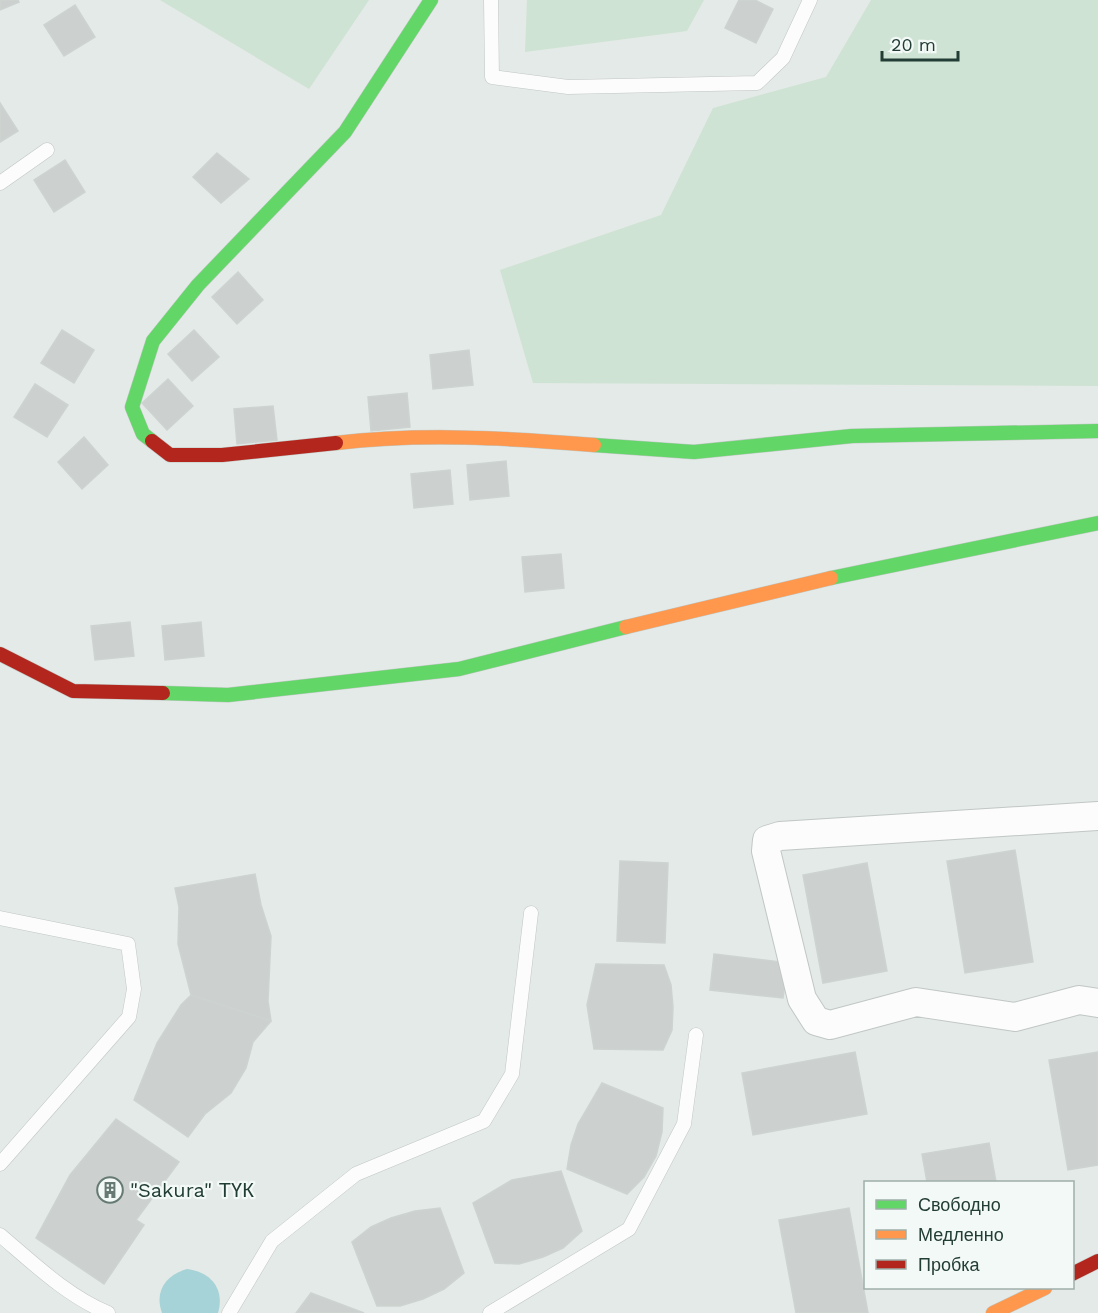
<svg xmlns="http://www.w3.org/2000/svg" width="1098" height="1313" viewBox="0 0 1098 1313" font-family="'Work Sans',sans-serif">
<rect width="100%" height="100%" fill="#e4eae7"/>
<!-- green -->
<path fill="#cee3d3" d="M 160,0 L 369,0 L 309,89 Z
M 527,0 L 704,0 L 687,31 L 525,52 Z
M 871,0 L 1098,0 L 1098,386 L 533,383 L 500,270 L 661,215 L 713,108 L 826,77 Z"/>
<!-- water -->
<path fill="#a6d3d7" d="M 187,1269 C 211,1272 225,1289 218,1313 L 162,1313 C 154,1291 166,1275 187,1269 Z"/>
<!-- building -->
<path fill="#ccd1cf" stroke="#cdd3d0" stroke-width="1.5" d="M 0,0 L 18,0 L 19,2 L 0,10 Z
M 739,0 L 755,0 L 773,9 L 756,43 L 725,28 Z
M 75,5 L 95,37 L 64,56 L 44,25 Z
M 0,103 L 18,131 L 0,142 Z
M 217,153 L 249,179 L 221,203 L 193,177 Z
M 65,160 L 85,192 L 54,212 L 34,180 Z
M 238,272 L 263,300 L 237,324 L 212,297 Z
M 62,330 L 94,350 L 74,383 L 41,363 Z
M 194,330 L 219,357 L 192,381 L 168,354 Z
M 469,350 L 473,385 L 433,389 L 430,355 Z
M 168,379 L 193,406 L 167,430 L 142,403 Z
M 35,384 L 68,405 L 47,437 L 14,417 Z
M 407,393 L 410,427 L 371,431 L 368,397 Z
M 273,406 L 277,440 L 237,444 L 234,409 Z
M 84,437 L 108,465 L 82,489 L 58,462 Z
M 506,461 L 509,496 L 470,500 L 467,465 Z
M 450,470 L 453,504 L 414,508 L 411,474 Z
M 561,554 L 564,588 L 525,592 L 522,557 Z
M 130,622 L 134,656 L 95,660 L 91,626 Z
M 201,622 L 204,656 L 165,660 L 162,626 Z
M 1015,850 L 1033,962 L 965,973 L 947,861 Z
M 620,861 L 668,863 L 665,943 L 617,941 Z
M 867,863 L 887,971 L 823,983 L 803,875 Z
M 255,874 L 261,905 L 271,936 L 268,1001 L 271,1021 L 191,995 L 178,944 L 179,907 L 175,888 Z
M 714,954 L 788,963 L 783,998 L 710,990 Z
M 596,964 L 664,965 L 671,985 L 673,1007 L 672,1030 L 663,1050 L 594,1049 L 587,1005 Z
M 191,995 L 271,1021 L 253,1042 L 246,1068 L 231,1093 L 205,1114 L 188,1137 L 134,1100 L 157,1043 L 181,1005 Z
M 855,1052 L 867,1114 L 753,1135 L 742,1073 Z
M 1098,1052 L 1098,1165 L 1068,1170 L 1049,1060 Z
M 602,1083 L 663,1108 L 662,1132 L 656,1156 L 644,1177 L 627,1194 L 567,1169 L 571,1145 L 578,1124 Z
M 116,1119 L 179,1162 L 136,1220 L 144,1225 L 104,1284 L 36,1238 L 70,1175 Z
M 989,1143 L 996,1182 L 927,1182 L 922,1154 Z
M 561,1171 L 582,1231 L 563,1248 L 543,1257 L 519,1264 L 495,1263 L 473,1203 L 512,1180 Z
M 440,1208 L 464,1273 L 444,1289 L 423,1299 L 400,1306 L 377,1306 L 352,1242 L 371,1227 L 391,1218 L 415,1211 Z
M 849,1208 L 868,1313 L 796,1313 L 779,1220 Z
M 311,1293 L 364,1313 L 296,1313 Z"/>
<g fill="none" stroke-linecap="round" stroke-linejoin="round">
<!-- lane casing -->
<g stroke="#c1c7c4" stroke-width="15">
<path id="lane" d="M 491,0 L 492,77 L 568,87 L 757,83 L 783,58 L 810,0
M 0,183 L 47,150
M 0,918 L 128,944 L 134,989 L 129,1017 L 0,1164
M 0,1235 C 33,1263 67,1296 108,1313
M 229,1313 L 272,1241 L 356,1174 L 484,1121 L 512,1074 L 531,913
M 490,1313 L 629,1229 L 684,1124 L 696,1035"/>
</g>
<!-- street casing -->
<g stroke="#c1c7c4" stroke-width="30">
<path id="street" d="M 1098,816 L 780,836 L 767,840 L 766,851 L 802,999 L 816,1021 L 830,1025 L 916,1002 L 1015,1017 L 1079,1000 L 1098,1003"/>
</g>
<!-- fast casing -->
<g stroke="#c0c8c4" stroke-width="15">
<path id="fast" d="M 152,441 L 143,434 L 132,407 L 153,341 L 198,285 L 345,132 L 431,0
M 594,445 L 694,452 L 852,436 L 1098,431
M 831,578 L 1098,523
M 163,693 L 228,695 L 459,669 L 626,627"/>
</g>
<!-- slow casing -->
<g stroke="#c0c8c4" stroke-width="15">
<path id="slow" d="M 336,443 C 420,433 509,438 594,445
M 626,627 L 831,578
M 993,1313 L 1045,1288"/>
</g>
<!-- jam casing -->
<g stroke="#c0c8c4" stroke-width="15">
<path id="jam" d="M 152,441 L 170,455 L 222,455 L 336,443
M 0,654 L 73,691 L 163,693
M 1072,1274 L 1098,1261"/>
</g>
<!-- lane -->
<use href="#lane" stroke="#fbfcfb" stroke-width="14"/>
<!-- street -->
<use href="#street" stroke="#fbfcfb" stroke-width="28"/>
<!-- fast -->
<use href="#fast" stroke="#63d668" stroke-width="14"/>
<!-- slow -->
<use href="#slow" stroke="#ff974d" stroke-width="14"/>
<!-- jam -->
<use href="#jam" stroke="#b3261e" stroke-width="14"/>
</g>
<!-- icons -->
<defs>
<g id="building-ring" transform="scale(1.35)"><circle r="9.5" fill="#f3f9f6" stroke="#667a73" stroke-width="1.5"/><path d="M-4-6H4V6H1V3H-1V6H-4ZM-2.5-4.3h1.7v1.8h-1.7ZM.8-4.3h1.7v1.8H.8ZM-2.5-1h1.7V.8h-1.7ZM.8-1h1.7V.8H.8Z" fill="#667a73"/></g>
</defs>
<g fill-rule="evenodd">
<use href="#building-ring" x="110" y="1190"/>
</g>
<g text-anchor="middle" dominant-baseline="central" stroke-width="4.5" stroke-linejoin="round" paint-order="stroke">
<!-- poi labels -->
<g font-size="20" fill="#223d35" stroke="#f3f9f6" text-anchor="start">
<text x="130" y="1190">"Sakura" ТҮК</text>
</g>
</g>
<!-- legend -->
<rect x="864" y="1181" width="210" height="108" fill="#f3f9f6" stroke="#9faea9" stroke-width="1.5"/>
<rect x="876" y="1200" width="30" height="9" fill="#63d668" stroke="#9faea9" stroke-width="1.5"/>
<text x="918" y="1211" font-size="18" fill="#223d35">Свободно</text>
<rect x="876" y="1230" width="30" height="9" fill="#ff974d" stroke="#9faea9" stroke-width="1.5"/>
<text x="918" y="1241" font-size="18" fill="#223d35">Медленно</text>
<rect x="876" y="1260" width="30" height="9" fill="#b3261e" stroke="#9faea9" stroke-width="1.5"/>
<text x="918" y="1271" font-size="18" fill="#223d35">Пробка</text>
<!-- scale -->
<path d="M882 51v9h76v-9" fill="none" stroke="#223d35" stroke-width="3"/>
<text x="891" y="51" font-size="18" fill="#223d35" stroke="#f3f9f6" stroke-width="4.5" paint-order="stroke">20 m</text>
</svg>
